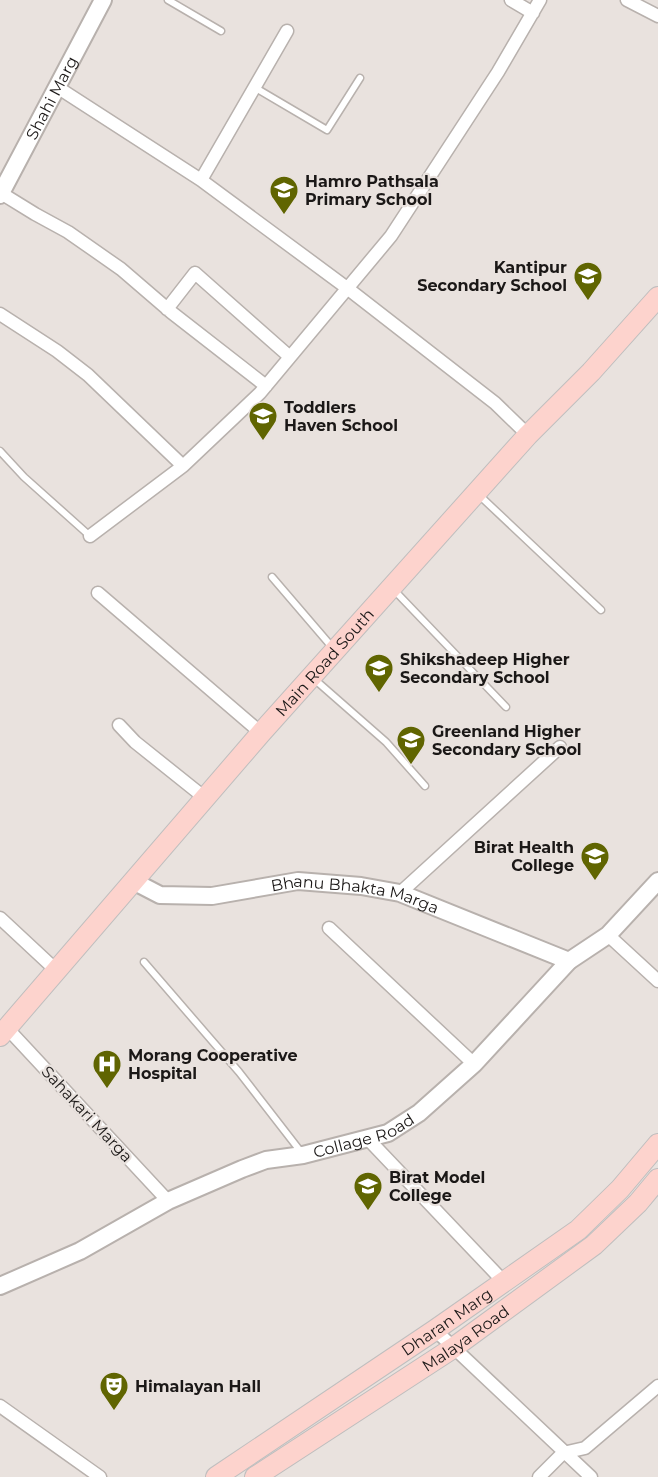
<svg xmlns="http://www.w3.org/2000/svg" width="658" height="1477" viewBox="0 0 658 1477" font-family="Montserrat,sans-serif">
<rect width="100%" height="100%" fill="#e9e2de"/>
<g fill="none" stroke-linecap="round" stroke-linejoin="round">
<!-- lane casing -->
<g stroke="#b8b1ad" stroke-width="9">
<path id="lane" d="M 168,0 L 221,31
M 254,87 L 327,130 L 360,78
M 0,451 L 24,477 L 90,536
M 479,495 L 601,610
M 272,577 L 332,647
M 394,590 L 506,707
M 313,678 L 386,742 L 425,786
M 144,962 L 239,1072 L 301,1152"/>
</g>
<!-- street casing -->
<g stroke="#b8b1ad" stroke-width="15">
<path id="street" d="M 511,0 L 533,13
M 627,0 L 658,16
M 57,87 L 201,180 L 347,288 L 495,403 L 528,435
M 201,180 L 287,31
M 1,193 L 35,214 L 68,232 L 121,269 L 171,312 L 266,386
M 167,309 L 195,273 L 290,357
M 0,314 L 57,351 L 88,375 L 183,466 L 260,393 L 391,236 L 498,72 L 540,0
M 90,536 L 183,466
M 98,593 L 261,733
M 119,725 L 135,742 L 205,798
M 400,893 L 560,747
M 0,918 L 58,972
M 329,928 L 474,1064
M 608,935 L 658,981
M 7,1028 L 168,1201
M 368,1139 L 504,1282
M 435,1330 L 591,1477
M 0,1406 L 100,1477
M 539,1477 L 563,1453 L 585,1448 L 658,1386"/>
</g>
<!-- secondary casing -->
<g stroke="#b8b1ad" stroke-width="20">
<g id="secondary">
<path id="s1" d="M 0,195 L 103,0"/>
<path id="s2" d="M 133,881 L 160,895 L 212,896 L 298,881 L 361,886 L 400,893 L 569,961"/>
<path id="s3" d="M 0,1286 L 80,1251 L 168,1201 L 242,1169 L 266,1160 L 303,1155 L 388,1133 L 419,1113 L 474,1064 L 569,961 L 608,935 L 658,881"/>
</g>
</g>
<!-- primary casing -->
<g stroke="#bfbebe" stroke-width="22">
<g id="primary">
<path id="s4" d="M 0,1036 L 261,733 L 528,435 L 591,372 L 658,297"/>
<path id="s5" d="M 216,1477 L 435,1330 L 578,1230 L 620,1189 L 658,1144"/>
<path id="s6" d="M 255,1477 L 453,1348 L 594,1245 L 638,1203 L 658,1179"/>
</g>
</g>
<!-- lane -->
<use href="#lane" stroke="#fff" stroke-width="6"/>
<!-- street -->
<use href="#street" stroke="#fff" stroke-width="12"/>
<!-- secondary -->
<use href="#secondary" stroke="#fff" stroke-width="16"/>
<!-- primary -->
<use href="#primary" stroke="#fdd3cd" stroke-width="20"/>
</g>
<!-- icons -->
<defs>
<g id="school-pin" transform="scale(1.5)"><path d="M0 17L-7.5 6A9.5 9.5 0 1 1 7.5 6Z" fill="#606501" stroke="#e9e2de"/><path d="M0-5L7-2L0 1L-7-2ZM-4 1L0 2.5L4 1V4Q0 6-4 4Z" fill="#fff"/></g>
<g id="hospital-pin" transform="scale(1.5)"><path d="M0 17L-7.5 6A9.5 9.5 0 1 1 7.5 6Z" fill="#606501" stroke="#e9e2de"/><path d="M-5-5h3v3.5h4V-5h3V5h-3V1.5h-4V5h-3Z" fill="#fff"/></g>
<g id="theatre-pin" transform="scale(1.5)"><path d="M0 17L-7.5 6A9.5 9.5 0 1 1 7.5 6Z" fill="#606501" stroke="#e9e2de"/><path d="M-5-5.5Q0-4 5-5.5V0Q5 5 0 6Q-5 5-5 0ZM-3.3-2.5H-1v1.5H-3.3ZM1-2.5H3.3v1.5H1ZM-2.8 1Q0 5.5 2.8 1Z" fill="#fff"/></g>
</defs>
<g fill-rule="evenodd">
<use href="#school-pin" x="284" y="190"/>
<use href="#school-pin" x="588" y="276"/>
<use href="#school-pin" x="263" y="416"/>
<use href="#school-pin" x="379" y="668"/>
<use href="#school-pin" x="411" y="740"/>
<use href="#school-pin" x="595" y="856"/>
<use href="#hospital-pin" x="107" y="1064"/>
<use href="#school-pin" x="368" y="1186"/>
<use href="#theatre-pin" x="114" y="1386"/>
</g>
<g text-anchor="middle" dominant-baseline="central" stroke-width="4.5" stroke-linejoin="round" paint-order="stroke">
<!-- street labels -->
<g font-size="16" fill="#1b1817" stroke="#e9e2de">
<text stroke="none"><textPath href="#s1" startOffset="110">Shahi Marg</textPath></text>
<text stroke="none"><textPath href="#s4" startOffset="495">Main Road South</textPath></text>
<text stroke="none"><textPath href="#s2" startOffset="228">Bhanu Bhakta Marga</textPath></text>
<text transform="translate(87 1114) rotate(47)">Sahakari Marga</text>
<text stroke="none"><textPath href="#s3" startOffset="396">Collage Road</textPath></text>
<text stroke="none"><textPath href="#s5" startOffset="278">Dharan Marg</textPath></text>
<text stroke="none"><textPath href="#s6" startOffset="252">Malaya Road</textPath></text>
</g>
<!-- poi labels -->
<g font-size="16" font-weight="bold" fill="#1b1817" stroke="#e9e2de" text-anchor="start">
<text x="305" y="181">Hamro Pathsala<tspan x="305" dy="18">Primary School</tspan></text>
<text x="567" y="267" text-anchor="end">Kantipur<tspan x="567" dy="18">Secondary School</tspan></text>
<text x="284" y="407">Toddlers<tspan x="284" dy="18">Haven School</tspan></text>
<text x="400" y="659">Shikshadeep Higher<tspan x="400" dy="18">Secondary School</tspan></text>
<text x="432" y="731">Greenland Higher<tspan x="432" dy="18">Secondary School</tspan></text>
<text x="574" y="847" text-anchor="end">Birat Health<tspan x="574" dy="18">College</tspan></text>
<text x="128" y="1055">Morang Cooperative<tspan x="128" dy="18">Hospital</tspan></text>
<text x="389" y="1177">Birat Model<tspan x="389" dy="18">College</tspan></text>
<text x="135" y="1386">Himalayan Hall</text>
</g>
</g>
</svg>
